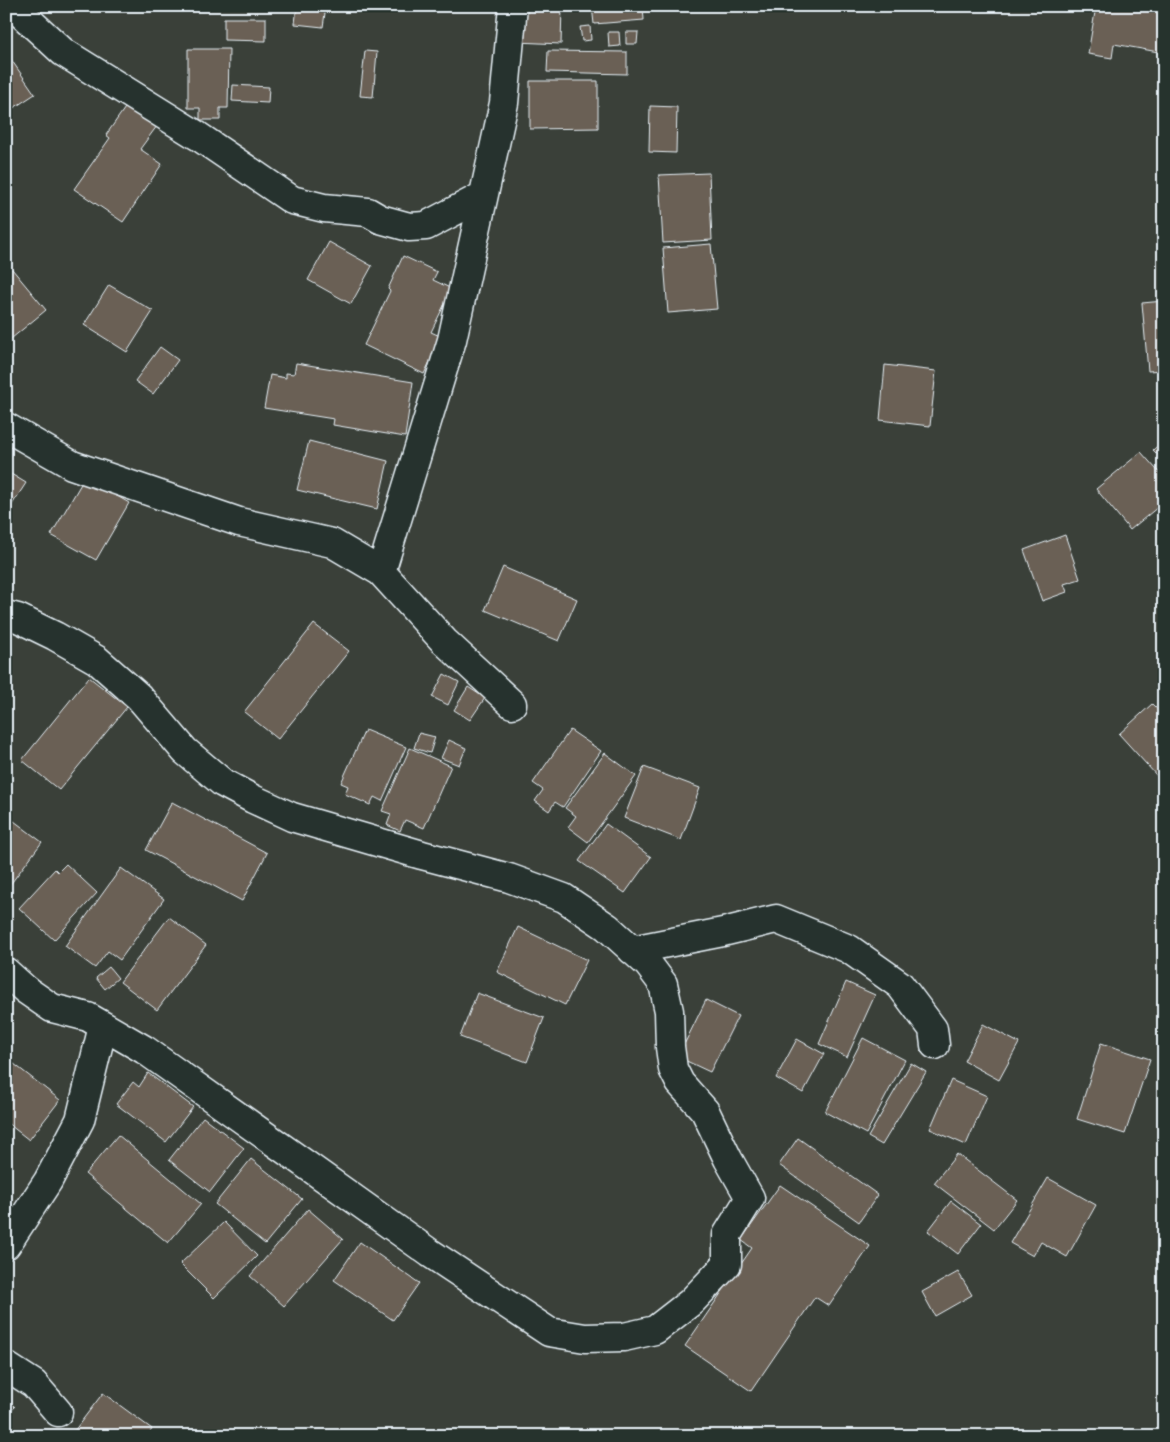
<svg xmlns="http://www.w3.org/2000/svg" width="1170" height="1442" viewBox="0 0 1170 1442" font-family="'Shantell Sans',sans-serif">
<rect width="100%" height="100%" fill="#3a4039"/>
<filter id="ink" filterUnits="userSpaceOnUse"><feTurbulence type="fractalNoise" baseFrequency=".02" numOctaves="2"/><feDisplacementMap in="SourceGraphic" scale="10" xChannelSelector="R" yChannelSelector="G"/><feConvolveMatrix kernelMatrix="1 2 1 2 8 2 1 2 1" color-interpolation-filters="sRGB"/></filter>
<g filter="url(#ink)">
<!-- building -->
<path fill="#6a6054" stroke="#e8f1f8" d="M 297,6 L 326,6 L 323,27 L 295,24 Z
M 518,6 L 562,6 L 561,44 L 517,42 Z
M 592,6 L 643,6 L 644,20 L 594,24 Z
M 1096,6 L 1164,6 L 1164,53 L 1114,44 L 1112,58 L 1088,54 Z
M 224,18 L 266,18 L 266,41 L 224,40 Z
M 590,26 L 591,40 L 582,41 L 580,27 Z
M 608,32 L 619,32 L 620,46 L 609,47 Z
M 626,32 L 638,32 L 637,44 L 626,44 Z
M 188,49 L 229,49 L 228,108 L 220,108 L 220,120 L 200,120 L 200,108 L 188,108 Z
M 365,51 L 377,52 L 373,97 L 360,96 Z
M 548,51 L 627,52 L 627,74 L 547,72 Z
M 10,58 L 35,94 L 6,113 L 6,61 Z
M 530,81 L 598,81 L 598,128 L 530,129 Z
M 233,85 L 269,87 L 268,103 L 232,101 Z
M 127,105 L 157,126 L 140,149 L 162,164 L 123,222 L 74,189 L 110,138 L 106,135 Z
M 650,106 L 677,107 L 676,153 L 649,152 Z
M 709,173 L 712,240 L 663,243 L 659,175 Z
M 329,242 L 372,266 L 351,304 L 308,280 Z
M 711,244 L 717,309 L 668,313 L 663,248 Z
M 403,256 L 437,272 L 433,280 L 452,289 L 431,332 L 442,337 L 424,374 L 364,345 L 390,291 L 388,289 Z
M 12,269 L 46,310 L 6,343 L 6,273 Z
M 109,285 L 153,311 L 127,352 L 84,325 Z
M 1164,301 L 1164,370 L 1148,371 L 1142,303 Z
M 160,347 L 178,360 L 153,394 L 135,381 Z
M 296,363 L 413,382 L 405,437 L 333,425 L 334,419 L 264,408 L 270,375 L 286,378 L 286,373 L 294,374 Z
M 885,365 L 936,371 L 930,426 L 880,420 Z
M 1164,440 L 1164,461 L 1153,450 Z
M 309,441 L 388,461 L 377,509 L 297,490 Z
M 1141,452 L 1164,478 L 1164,502 L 1130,530 L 1096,489 Z
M 6,471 L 26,483 L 6,514 Z
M 85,477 L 129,503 L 96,560 L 51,535 Z
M 1065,535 L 1080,579 L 1064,584 L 1067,592 L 1042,601 L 1024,550 Z
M 503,567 L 577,599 L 559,641 L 485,610 Z
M 314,624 L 349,651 L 278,739 L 244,712 Z
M 444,674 L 459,682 L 448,705 L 432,697 Z
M 89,677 L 127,707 L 59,790 L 22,760 Z
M 468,687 L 485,698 L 470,720 L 454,710 Z
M 1152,704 L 1164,716 L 1164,770 L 1157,776 L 1119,734 Z
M 365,730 L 406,747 L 382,801 L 374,797 L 370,805 L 345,794 L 348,786 L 341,783 Z
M 570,730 L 601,751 L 563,807 L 555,802 L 549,811 L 535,801 L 543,790 L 533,783 Z
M 419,733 L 435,737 L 430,753 L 414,748 Z
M 449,740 L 466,748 L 459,765 L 441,758 Z
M 410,748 L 451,766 L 424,828 L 405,820 L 400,831 L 387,825 L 391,814 L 382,811 Z
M 605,753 L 636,776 L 588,842 L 568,827 L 576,816 L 565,808 Z
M 644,767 L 700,788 L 681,840 L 624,818 Z
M 172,802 L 267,853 L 242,901 L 146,850 Z
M 6,815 L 42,842 L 6,890 Z
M 606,824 L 651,857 L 625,893 L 579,861 Z
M 66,864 L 97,893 L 54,940 L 19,908 L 55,869 L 58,872 Z
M 121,868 L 164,899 L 120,960 L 108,951 L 95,968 L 65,946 Z
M 169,917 L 206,945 L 157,1010 L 120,982 Z
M 518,927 L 587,960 L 565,1005 L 497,972 Z
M 109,967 L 118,978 L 105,989 L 96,978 Z
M 846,982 L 875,995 L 847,1057 L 819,1044 Z
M 477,993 L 544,1018 L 527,1062 L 460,1037 Z
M 706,1000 L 738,1016 L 710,1072 L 678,1057 Z
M 983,1024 L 1019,1043 L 999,1080 L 964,1061 Z
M 863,1038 L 905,1060 L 866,1134 L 825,1112 Z
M 797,1039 L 824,1054 L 803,1093 L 776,1078 Z
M 1101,1043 L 1150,1059 L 1125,1134 L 1077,1119 Z
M 9,1060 L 60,1100 L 29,1140 L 6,1122 L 6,1063 Z
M 911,1063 L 926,1072 L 882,1145 L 868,1137 Z
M 148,1073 L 193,1107 L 166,1142 L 116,1104 L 133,1082 L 139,1087 Z
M 951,1080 L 987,1096 L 966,1145 L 930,1129 Z
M 203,1117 L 244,1148 L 210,1192 L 169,1160 Z
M 118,1135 L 201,1204 L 168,1243 L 85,1174 Z
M 798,1138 L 878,1195 L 859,1222 L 779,1165 Z
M 957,1154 L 1017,1200 L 994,1229 L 934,1183 Z
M 251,1159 L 302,1199 L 265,1244 L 215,1204 Z
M 1048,1178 L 1096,1205 L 1067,1257 L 1041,1242 L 1033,1256 L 1010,1243 Z
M 780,1185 L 870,1246 L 829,1306 L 815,1297 L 751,1391 L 685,1346 L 752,1248 L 741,1240 Z
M 951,1201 L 981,1224 L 958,1254 L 928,1231 Z
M 308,1209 L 343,1239 L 284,1306 L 250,1276 Z
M 224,1222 L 257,1256 L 214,1298 L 180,1264 Z
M 360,1242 L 419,1283 L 393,1320 L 334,1280 Z
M 958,1272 L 972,1295 L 935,1316 L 922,1292 Z
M 103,1393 L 152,1429 L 148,1436 L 71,1435 Z
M 6,1399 L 15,1407 L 6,1416 Z"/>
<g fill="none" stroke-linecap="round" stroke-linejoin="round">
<!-- minor casing -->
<g stroke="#e8f1f8" stroke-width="31">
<path id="minor" d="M 13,6 L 63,52 L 198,136 L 292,200 L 324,208 L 368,212 L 380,219 L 409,227 L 426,226 L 483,196
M 6,427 L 72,465 L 239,522 L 332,543 L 381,572 L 444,641 L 512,704
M 381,572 L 452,340 L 504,103 L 513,6
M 6,615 L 18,618 L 55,636 L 97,660 L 139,697 L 185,751 L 223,783 L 253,799 L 292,817 L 422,855 L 509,878 L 564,898 L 607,927 L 648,964 L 663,984 L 669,1011 L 670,1047 L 673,1069 L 680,1083 L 705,1111 L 728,1159 L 750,1198 L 727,1235 L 727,1264 L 691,1302 L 655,1330 L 624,1337 L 585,1338 L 549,1332 L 430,1253 L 145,1050 L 88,1017 L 52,1008 L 26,990 L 6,972
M 632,950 L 723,932 L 776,919 L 849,949 L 900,985 L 933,1029 L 935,1045
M 6,1245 L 48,1181 L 80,1120 L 103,1026
M 6,1366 L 34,1384 L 58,1412"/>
</g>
<!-- minor -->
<use href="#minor" stroke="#26332d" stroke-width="28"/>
</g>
</g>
<!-- margin -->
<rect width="1170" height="1442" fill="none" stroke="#26332d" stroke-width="25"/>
<rect x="12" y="12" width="1145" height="1417" fill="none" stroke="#e8f1f8" stroke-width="2" filter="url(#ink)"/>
</svg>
